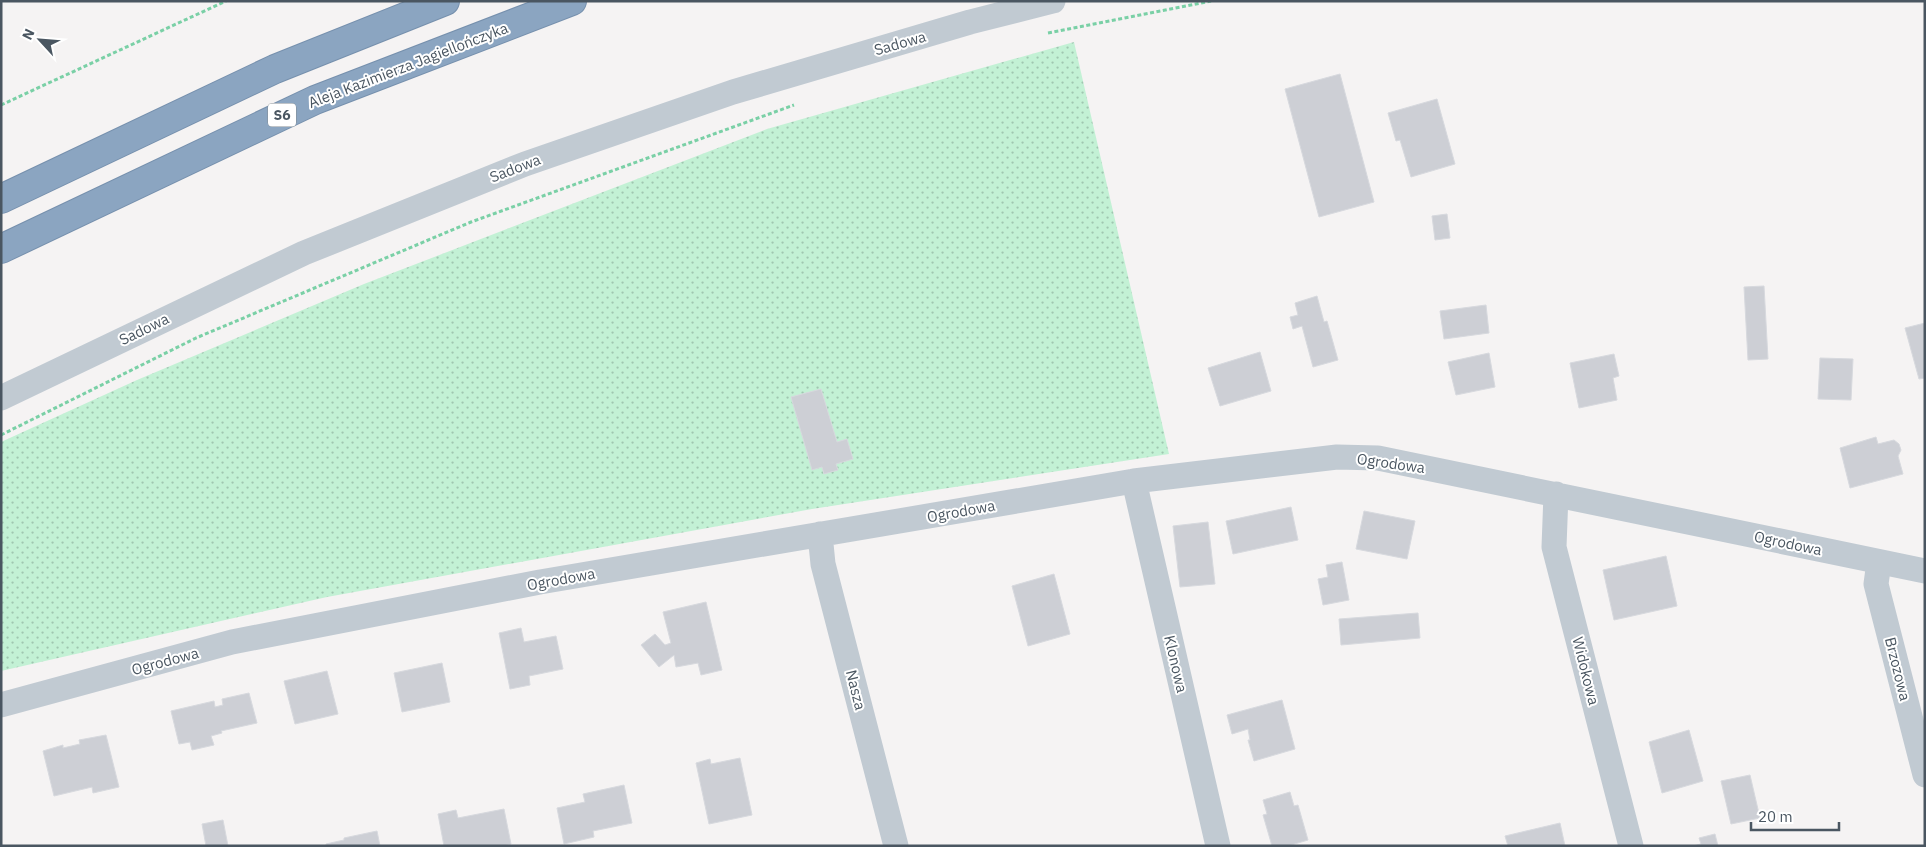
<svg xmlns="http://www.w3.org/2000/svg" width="1926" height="847" viewBox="0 0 1926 847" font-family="'IBM Plex Sans',sans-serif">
<defs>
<pattern id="grass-dots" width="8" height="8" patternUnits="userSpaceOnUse" patternTransform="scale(1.25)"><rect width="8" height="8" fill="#c3f1d5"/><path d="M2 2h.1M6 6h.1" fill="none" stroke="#a0c6b0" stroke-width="1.8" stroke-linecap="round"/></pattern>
</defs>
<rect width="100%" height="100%" fill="#f5f3f3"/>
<!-- grass -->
<path fill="url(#grass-dots)" d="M 1074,42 L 1169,454 L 812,509 L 327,597 L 1,671 L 1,442 L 137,380 L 364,284 L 767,129 Z"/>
<!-- building -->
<path fill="#cdcfd5" stroke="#d7d9de" d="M 1340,74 L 1374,202 L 1319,217 L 1285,89 Z
M 1437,99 L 1455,164 L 1411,177 L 1400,140 L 1396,141 L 1388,113 Z
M 1447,214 L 1450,238 L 1435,240 L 1432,216 Z
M 1764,286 L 1768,359 L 1748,360 L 1744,287 Z
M 1317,296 L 1324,322 L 1327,321 L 1338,360 L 1313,367 L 1302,326 L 1293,329 L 1290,317 L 1298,315 L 1295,303 Z
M 1486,305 L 1489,333 L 1444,339 L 1440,311 Z
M 1925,323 L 1925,378 L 1919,379 L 1905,328 Z
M 1260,352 L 1271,391 L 1220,406 L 1208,368 Z
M 1489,353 L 1495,387 L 1456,395 L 1448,362 Z
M 1614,354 L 1619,376 L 1613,378 L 1617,400 L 1579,408 L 1570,363 Z
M 1820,358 L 1853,359 L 1851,400 L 1818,399 Z
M 821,389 L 837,442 L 847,439 L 853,459 L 836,464 L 838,470 L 824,474 L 822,467 L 812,470 L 791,397 Z
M 1876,437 L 1878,444 L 1894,440 L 1899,444 L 1901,450 L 1898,456 L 1903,474 L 1850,488 L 1840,448 Z
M 1291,507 L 1298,540 L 1233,554 L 1226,521 Z
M 1364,511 L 1415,521 L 1407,559 L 1356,549 Z
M 1208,522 L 1215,584 L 1180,587 L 1173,526 Z
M 1666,556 L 1677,606 L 1614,620 L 1603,570 Z
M 1342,562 L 1349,600 L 1323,605 L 1318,579 L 1328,577 L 1326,565 Z
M 1054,574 L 1070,634 L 1028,646 L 1012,586 Z
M 706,602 L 722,670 L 701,675 L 698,663 L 676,667 L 674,655 L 659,667 L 641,645 L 655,634 L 665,645 L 671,643 L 663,612 Z
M 1418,613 L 1420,638 L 1341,645 L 1339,619 Z
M 521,628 L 524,642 L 556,636 L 563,669 L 529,676 L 530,685 L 510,689 L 499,633 Z
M 442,663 L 450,702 L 402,712 L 394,673 Z
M 327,671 L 338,714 L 295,724 L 284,681 Z
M 249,693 L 257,723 L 221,731 L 222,733 L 211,736 L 214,745 L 192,750 L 190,742 L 179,744 L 171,711 L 214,701 L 215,707 L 223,705 L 222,699 Z
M 1282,700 L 1295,749 L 1254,761 L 1248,740 L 1250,740 L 1248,729 L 1232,734 L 1227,715 Z
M 1689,730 L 1703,781 L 1662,793 L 1649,742 Z
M 106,735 L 119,787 L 93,793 L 92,787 L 54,796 L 43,751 L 63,745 L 63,748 L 80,744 L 79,740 Z
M 740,758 L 752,815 L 709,824 L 696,763 L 710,759 L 711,764 Z
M 1750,775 L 1760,818 L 1731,824 L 1721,781 Z
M 624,785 L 632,823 L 593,831 L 594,837 L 564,844 L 557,808 L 585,802 L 583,794 Z
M 1290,792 L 1294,806 L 1298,805 L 1308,840 L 1288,846 L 1272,846 L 1263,815 L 1267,814 L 1263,800 Z
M 504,809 L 511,844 L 504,846 L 444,846 L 438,814 L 456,810 L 458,818 Z
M 223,820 L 228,846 L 206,846 L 202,824 Z
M 1560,823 L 1565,846 L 1508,846 L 1505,836 Z
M 377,831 L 380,846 L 326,846 L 326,844 L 344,840 L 344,838 Z
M 1715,834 L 1718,846 L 1693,846 L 1701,844 L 1699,838 Z"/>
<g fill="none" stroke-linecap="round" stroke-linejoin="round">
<!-- highway casing -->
<g stroke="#7690ad" stroke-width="30">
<path id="highway" d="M 1,199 L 275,69 L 445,1
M 1,249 L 315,100 L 572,1"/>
</g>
<!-- path -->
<path stroke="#7ad0a6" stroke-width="3" stroke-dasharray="4 2.5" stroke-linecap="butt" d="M 1048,33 L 1211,1
M 1,105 L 226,1
M 1,435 L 196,338 L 471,222 L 794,105"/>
<!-- street -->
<path stroke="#c1cad2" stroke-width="25" d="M 1,398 L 304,253 L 525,164 L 733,92 L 970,22 L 1053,1
M 1134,481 L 1218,846
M 1556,494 L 1554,547 L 1631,846
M 820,534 L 823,564 L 896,846
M 1879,562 L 1876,584 L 1925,775
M 1,705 L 232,642 L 540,582 L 1134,481 L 1337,457 L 1378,458 L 1925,571"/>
<!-- highway -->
<use href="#highway" stroke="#8ba5c1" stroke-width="28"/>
</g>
<g text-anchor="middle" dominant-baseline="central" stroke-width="4" stroke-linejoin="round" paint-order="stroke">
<!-- shield labels -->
<rect fill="#fff" stroke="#808990" stroke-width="1" x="268" y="103.5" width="28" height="23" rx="4"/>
<g font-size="14" font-weight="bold" fill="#4a5661">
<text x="282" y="115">S6</text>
</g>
<!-- street labels -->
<g font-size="15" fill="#4a5661" stroke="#fff">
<text transform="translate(900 43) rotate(-16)">Sadowa</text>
<text transform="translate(408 65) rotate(-21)">Aleja Kazimierza Jagiellończyka</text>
<text transform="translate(515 168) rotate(-21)">Sadowa</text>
<text transform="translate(144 329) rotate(-26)">Sadowa</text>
<text transform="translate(1391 463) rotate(8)">Ogrodowa</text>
<text transform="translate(961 511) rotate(-10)">Ogrodowa</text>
<text transform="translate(1788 543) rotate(12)">Ogrodowa</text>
<text transform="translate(561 579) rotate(-10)">Ogrodowa</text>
<text transform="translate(165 661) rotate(-15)">Ogrodowa</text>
<text transform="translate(1176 664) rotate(77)">Klonowa</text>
<text transform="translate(1898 669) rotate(76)">Brzozowa</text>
<text transform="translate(1586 671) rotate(76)">Widokowa</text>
<text transform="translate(856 690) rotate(76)">Nasza</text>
</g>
</g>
<!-- border -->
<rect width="1926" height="847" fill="none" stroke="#4a5661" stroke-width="5"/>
<!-- north arrow -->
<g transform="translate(40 40) rotate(296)" stroke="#ffffff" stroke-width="4" paint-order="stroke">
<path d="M0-4L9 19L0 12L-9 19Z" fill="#4a5661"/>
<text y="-8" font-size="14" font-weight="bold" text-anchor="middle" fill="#4a5661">N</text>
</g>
<!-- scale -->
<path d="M1751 822v8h88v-8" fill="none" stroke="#4a5661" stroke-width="2.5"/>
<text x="1758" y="822" font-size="15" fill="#4a5661" stroke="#ffffff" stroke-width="4" paint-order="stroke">20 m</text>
</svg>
